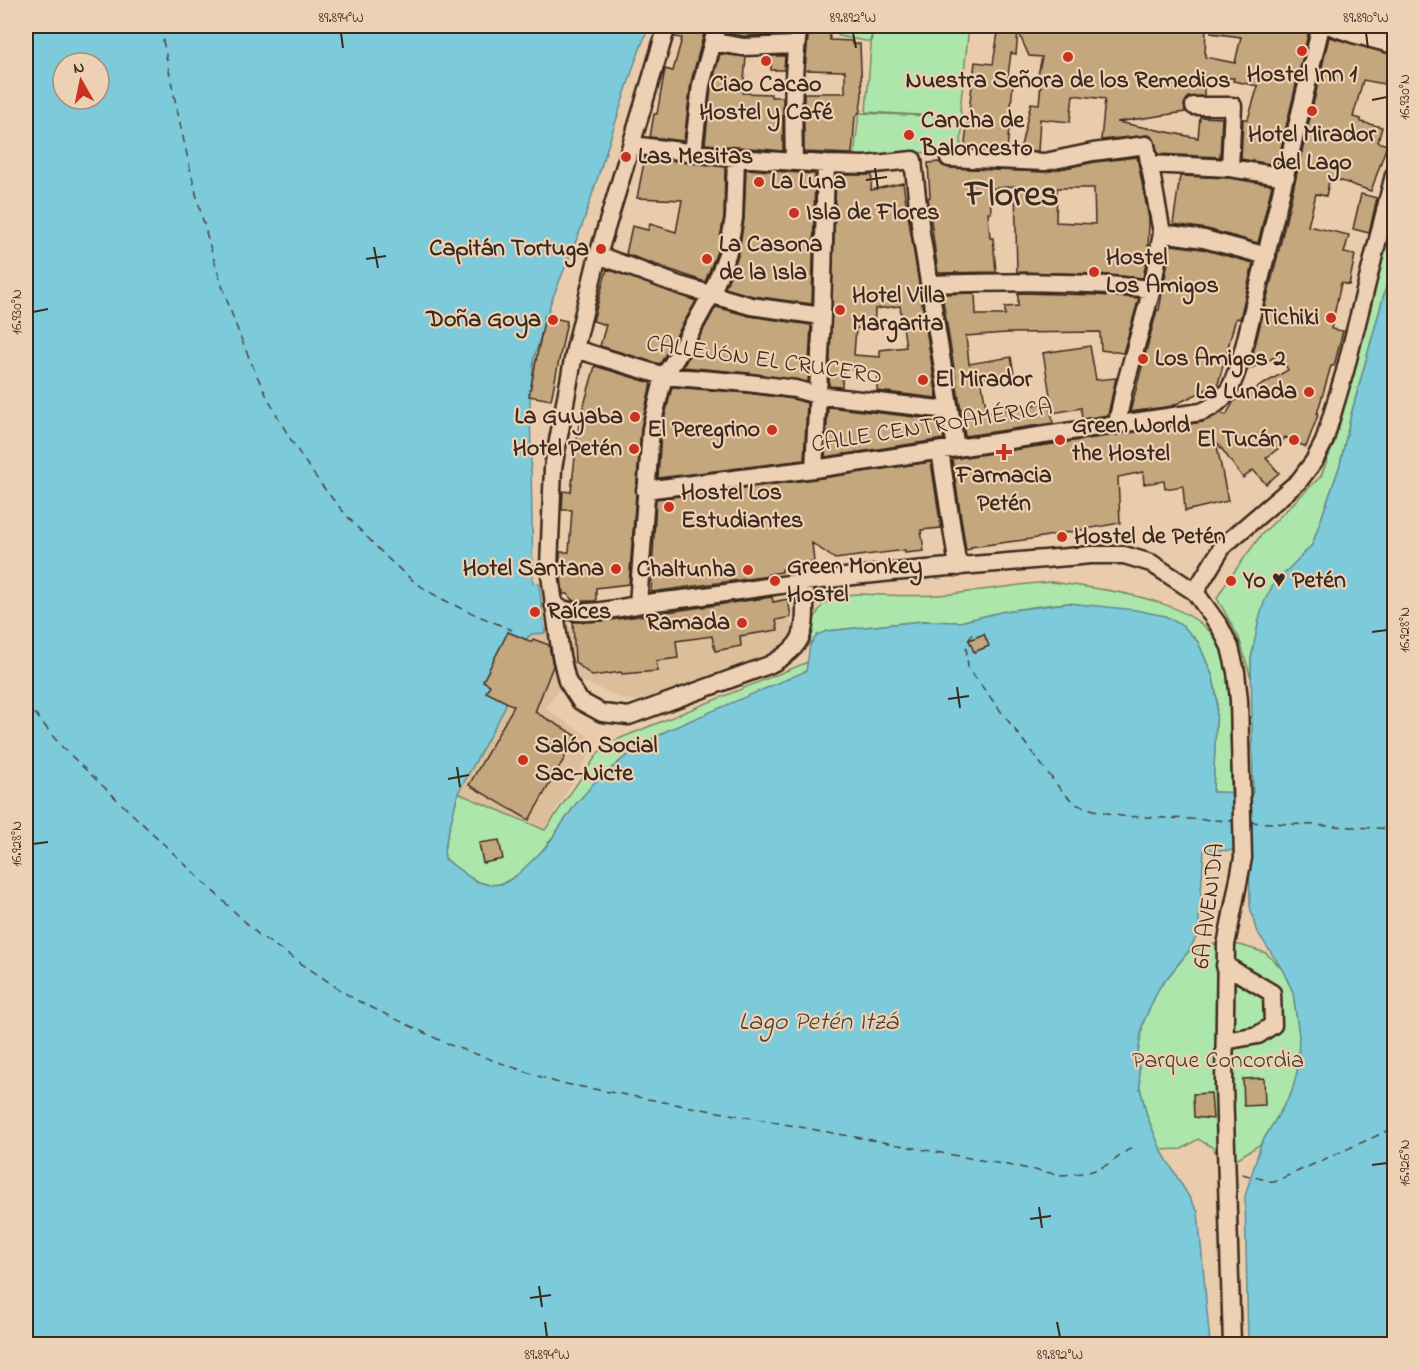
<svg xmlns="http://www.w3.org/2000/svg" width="1420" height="1370" viewBox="0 0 1420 1370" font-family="'Indie Flower',sans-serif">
<rect width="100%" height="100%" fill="#eaccac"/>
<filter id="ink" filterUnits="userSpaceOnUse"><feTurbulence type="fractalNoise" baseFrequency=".0167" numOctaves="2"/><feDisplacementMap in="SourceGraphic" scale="12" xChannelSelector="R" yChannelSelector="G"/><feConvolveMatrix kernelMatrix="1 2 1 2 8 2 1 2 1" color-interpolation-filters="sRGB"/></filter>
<g filter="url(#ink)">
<!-- built -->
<path fill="#dcbe9b" d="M 785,597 L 793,633 L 775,653 L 716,678 L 638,701 L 621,698 L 568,675 L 546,709 L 597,742 L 545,828 L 458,793 L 504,710 L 527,638 L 532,634 L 578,626 L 630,625 Z"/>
<!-- green -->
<path fill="#ace6ab" stroke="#748864" stroke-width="1.5" d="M 832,26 L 969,26 L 960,110 L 963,118 L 960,152 L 898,153 L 877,157 L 854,157 L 859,113 L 954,117 L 866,112 L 872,33 L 870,42 L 839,36 L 831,28 Z
M 1394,203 L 1394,258 L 1351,415 L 1340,465 L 1312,545 L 1265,600 L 1251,659 L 1251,678 L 1239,638 L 1217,598 L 1226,583 L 1261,535 L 1321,476 L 1335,440 L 1352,365 Z
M 1051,582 C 1101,589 1196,597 1221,647 C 1228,662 1228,681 1229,697 C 1231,729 1231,761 1231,793 L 1213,792 L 1217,699 L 1213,677 L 1198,642 L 1183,626 L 1165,616 L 1068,603 L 1047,605 L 1005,611 L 960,622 L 922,621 L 827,631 L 810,645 C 810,632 814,612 825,603 C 841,591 864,594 883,595 C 908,596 935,596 960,593 C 991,589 1020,584 1051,582 Z
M 808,662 L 807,671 C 776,685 745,698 714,711 C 682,724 652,736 625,757 C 607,771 590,787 576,805 C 557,829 535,869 505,882 C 484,892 460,872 445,858 L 444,850 L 458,793 L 545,830 L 599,752 L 611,742 Z
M 1213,944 L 1240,945 L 1266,953 L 1282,969 L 1293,992 L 1299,1035 L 1298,1068 L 1292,1092 L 1261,1144 L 1225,1166 L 1212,1147 L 1198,1139 L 1182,1149 L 1161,1150 L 1147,1116 L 1140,1088 L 1138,1053 L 1143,1023 L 1159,988 L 1188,952 Z"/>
<!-- water -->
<path fill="#7dcbda" stroke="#638b8f" stroke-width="1.5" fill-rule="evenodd" d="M 26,26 L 649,26 L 635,62 L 582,226 L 551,302 L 534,358 L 530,401 L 533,583 L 539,584 L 545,633 L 532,634 L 527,638 L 504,710 L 458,793 L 444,850 L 445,859 L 475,881 L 489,885 L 503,884 L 516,876 L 546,847 L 575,805 L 595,782 L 625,757 L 666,731 L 806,671 L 810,645 L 817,635 L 827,631 L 922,621 L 960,622 L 1005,611 L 1068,603 L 1136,610 L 1165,616 L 1183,626 L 1198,642 L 1213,677 L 1217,700 L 1213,792 L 1253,793 L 1251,659 L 1259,619 L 1265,600 L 1273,585 L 1312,545 L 1340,465 L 1351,415 L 1394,258 L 1394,1344 L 1248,1344 L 1245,1196 L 1261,1144 L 1292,1092 L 1298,1068 L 1299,1035 L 1293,992 L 1282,969 L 1256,930 L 1250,906 L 1249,851 L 1204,850 L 1198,934 L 1188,952 L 1159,988 L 1143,1023 L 1138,1053 L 1140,1088 L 1147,1116 L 1161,1150 L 1198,1212 L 1210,1344 L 26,1344 ZM 63,63 L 99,63 L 99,99 L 63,99 Z"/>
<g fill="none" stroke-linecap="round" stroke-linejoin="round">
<!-- ferry -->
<path stroke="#45423a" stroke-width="1.5" stroke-dasharray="8 6" stroke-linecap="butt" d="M 160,26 C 197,207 231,402 368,538 C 384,555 402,573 422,587 C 449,605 482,617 512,630
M 972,634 L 966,645 L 968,668 L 1060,789 L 1075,804 L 1094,810 L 1121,816 L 1236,821
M 26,702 L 60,745 L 259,935 L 354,999 L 450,1045 L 555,1082 L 1062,1175 C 1098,1173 1104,1168 1132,1147
M 1250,822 L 1394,829
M 1242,1174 L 1274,1182 L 1394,1128"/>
</g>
<!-- building -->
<path fill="#c5a77e" stroke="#3b2a1e" stroke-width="1.5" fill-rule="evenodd" d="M 677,26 L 695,29 L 696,26 L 706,26 L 691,82 L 684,141 L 650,137 L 654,114 L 657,114 L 665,69 L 673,71 L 682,38 L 675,37 Z
M 727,26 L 788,26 L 787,35 L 744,36 L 726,33 Z
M 809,26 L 829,26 L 830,40 L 852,41 L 852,44 L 860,44 L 862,95 L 860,111 L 855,117 L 852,154 L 804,152 L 804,93 L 845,93 L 845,71 L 805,70 Z
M 999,26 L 1062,33 L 1063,26 L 1206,26 L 1205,57 L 1235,63 L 1241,37 L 1211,33 L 1212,26 L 1310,26 L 1277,165 L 1241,159 L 1243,119 L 1248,119 L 1258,86 L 1233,81 L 1234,78 L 1204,77 L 1204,96 L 1188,97 L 1184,105 L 1185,112 L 1117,122 L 1198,138 L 1200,117 L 1222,118 L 1220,157 L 1158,154 L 1154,139 L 1149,135 L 1101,140 L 1105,99 L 1073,95 L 1070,122 L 1040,119 L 1038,151 L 1020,150 L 1031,103 L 1039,104 L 1041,83 L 1038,75 L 1042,57 L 1029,56 L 1018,31 L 1016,54 L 1011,53 L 1007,83 L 1013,83 L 1007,150 L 968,148 L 965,143 L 975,62 L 993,64 Z
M 1329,37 L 1395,55 L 1395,86 L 1363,80 L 1353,117 L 1361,119 L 1361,122 L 1382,127 L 1378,142 L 1387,145 L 1371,191 L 1330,177 L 1326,196 L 1316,194 L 1308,226 L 1349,235 L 1344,253 L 1355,255 L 1349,285 L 1341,283 L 1331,329 L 1343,331 L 1334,366 L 1331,366 L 1317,414 L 1318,415 L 1306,447 L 1285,437 L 1279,448 L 1266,458 L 1279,473 L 1266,484 L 1253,470 L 1243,478 L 1216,441 L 1228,501 L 1185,511 L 1183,486 L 1165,489 L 1164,481 L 1144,484 L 1143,472 L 1118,477 L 1120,523 L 1031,539 L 971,547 L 971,549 L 966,550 L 952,459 L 1203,422 L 1220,413 L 1226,415 L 1234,401 L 1288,370 L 1280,355 L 1249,369 L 1277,258 Z
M 720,54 L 746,57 L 743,93 L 771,94 L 771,97 L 783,97 L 783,151 L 705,144 L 711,87 Z
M 771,56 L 785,56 L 784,70 L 771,70 Z
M 645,157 L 725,167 L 724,217 L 718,249 L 705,282 L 626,254 L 632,226 L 648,230 L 650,224 L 676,232 L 682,200 L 637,198 Z
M 1137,157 L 1149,219 L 1148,252 L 1143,278 L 1097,274 L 1017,272 L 1015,186 L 990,189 L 991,213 L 988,213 L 990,238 L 993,238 L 996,272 L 938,273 L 928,198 L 930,197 L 928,163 L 939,162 L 943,166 L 949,168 L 1045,172 L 1095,162 ZM 1057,188 L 1094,188 L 1095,224 L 1056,222 Z
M 746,169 L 815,174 L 812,304 L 753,296 L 725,288 L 738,256 L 744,220 Z
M 836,175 L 872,175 L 871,190 L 903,183 L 937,398 L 877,391 L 878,371 L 843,369 L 842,387 L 829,386 ZM 900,306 L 906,347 L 880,350 L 880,357 L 854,355 L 856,328 L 874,330 L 875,309 Z
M 1180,176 L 1229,178 L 1272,185 L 1258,243 L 1207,229 L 1173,224 Z
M 1361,194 L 1377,198 L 1369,233 L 1353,229 Z
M 1171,245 L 1202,249 L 1253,263 L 1240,319 L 1236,318 L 1218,384 L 1172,406 L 1130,412 L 1157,310 L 1159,310 Z
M 607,269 L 696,301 L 660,364 L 600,346 L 606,325 L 593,321 Z
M 975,293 L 976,315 L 1005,315 L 1005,307 L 1018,306 L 1018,293 L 1096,295 L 1139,298 L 1123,353 L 1101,350 L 1100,332 L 1006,333 L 966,336 L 969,364 L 1011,357 L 1014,374 L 981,379 L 987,413 L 1050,402 L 1053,423 L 965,436 L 942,294 Z
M 716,307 L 749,316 L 811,325 L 808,382 L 749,373 L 683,367 Z
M 545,316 L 567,321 L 551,400 L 529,396 Z
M 1090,346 L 1096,380 L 1116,378 L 1108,415 L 1082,419 L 1081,408 L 1053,413 L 1043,353 Z
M 595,366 L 651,383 L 641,428 L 629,584 L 596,588 L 596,601 L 576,601 L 572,600 L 568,594 L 563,594 L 560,567 L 560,552 L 569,552 L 572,510 L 562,510 L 563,491 L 571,492 L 579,423 Z
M 672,387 L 747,393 L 793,399 L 807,403 L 804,460 L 658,478 L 661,431 Z
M 828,407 L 941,420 L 944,439 L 825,457 Z
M 931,462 L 941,528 L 921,530 L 924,551 L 905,553 L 905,550 L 835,559 L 812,543 L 814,562 L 782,569 L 782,572 L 768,574 L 769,576 L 651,592 L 656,499 L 815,479 Z
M 772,597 L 773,602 L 788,599 L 791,617 L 776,620 L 778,630 L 740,636 L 741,646 L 715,651 L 712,636 L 676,641 L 678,658 L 656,661 L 658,671 L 622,674 L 621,672 L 592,676 L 575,662 L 573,622 L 604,621 Z
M 508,632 L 532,642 L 533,639 L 549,645 L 553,666 L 535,712 L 577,736 L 529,820 L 469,785 L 514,706 L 486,692 L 490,685 L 483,681 Z
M 984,634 L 989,646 L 974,652 L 969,640 Z
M 499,840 L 503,859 L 483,863 L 479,843 Z
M 1264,1078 L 1265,1105 L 1244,1106 L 1243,1079 Z
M 1211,1093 L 1213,1119 L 1194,1117 L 1193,1094 Z"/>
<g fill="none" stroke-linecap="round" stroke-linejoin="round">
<!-- minor casing -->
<g stroke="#3b2a1e" stroke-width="21">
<path id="minor" d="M 667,26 L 598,255 L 575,349 L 553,468 L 549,567 L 561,656 L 567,681 L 580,701 L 602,713 L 629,716 L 769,665 C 812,643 804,625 805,582
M 1330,26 L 1353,34 L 1394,45
M 713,42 L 743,47 L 796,45
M 1194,106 L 1233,106 L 1230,168
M 632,145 L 736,158 L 826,164 L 865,165 L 913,160 L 921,233 L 956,448
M 693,153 L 701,85 L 717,26
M 949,158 L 1045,162 L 1093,152 L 1146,145 L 1162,233 L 1152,289 L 1124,389 L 1117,423
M 794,161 C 793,116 792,70 799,26
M 1149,164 L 1230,168 L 1286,177
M 1162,233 L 1204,239 L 1267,256
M 598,255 L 679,285 L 751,306 L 822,316
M 930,284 C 1005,282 1078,280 1152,289
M 575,349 L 664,376 L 748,383 L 795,389 L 817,395 L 948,410
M 940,451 L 958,567
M 814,469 L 822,316 L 826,164
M 645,490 L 814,469 L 1201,412 C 1233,400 1236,374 1245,343 L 1321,26
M 1195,592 L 1223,546 L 1299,481 L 1314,461 L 1324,442 L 1345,371 L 1394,175
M 553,604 C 575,622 628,605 655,602 C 705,597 754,588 804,582 C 899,569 995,564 1090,555 L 1124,555 L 1151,563 L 1195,592 L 1220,627 L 1230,647 L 1236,672 L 1239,700 L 1243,858 L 1226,945 L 1224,1085 L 1232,1344
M 638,604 L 651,429 L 664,376 L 676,358 L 712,293 L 728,252 L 734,218 L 736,158
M 1225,1041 L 1258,1035 L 1273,1025 L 1272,993 L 1225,965"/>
</g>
<!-- minor -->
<use href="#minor" stroke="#eed0b4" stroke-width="16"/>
</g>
</g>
<!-- ticks -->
<path fill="none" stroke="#3b2a1e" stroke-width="2" d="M 341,33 L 343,48M 853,33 L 856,48M 1366,33 L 1368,48M 1372,100 L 1387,97M 875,168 L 878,189M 866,180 L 887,177M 374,247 L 378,268M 366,259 L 386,256M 33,312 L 48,309M 1372,632 L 1387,630M 957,687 L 960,708M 948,699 L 969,696M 457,767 L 460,787M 448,779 L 469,775M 33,844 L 48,842M 1372,1165 L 1387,1163M 1039,1207 L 1042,1228M 1030,1219 L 1051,1216M 539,1286 L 542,1307M 530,1298 L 551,1295M 545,1322 L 547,1337M 1057,1322 L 1060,1337"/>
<!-- markers -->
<g fill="#c8321e" stroke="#eed0b4" stroke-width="2">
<circle cx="1302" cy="51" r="6"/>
<circle cx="1068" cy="57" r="6"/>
<circle cx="766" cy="61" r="6"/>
<circle cx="1312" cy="111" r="6"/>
<circle cx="909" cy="135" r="6"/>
<circle cx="626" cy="157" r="6"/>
<circle cx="759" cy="182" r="6"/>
<circle cx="794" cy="213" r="6"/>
<circle cx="601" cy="249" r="6"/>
<circle cx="707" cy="259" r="6"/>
<circle cx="1094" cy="272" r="6"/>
<circle cx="840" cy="310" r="6"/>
<circle cx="1331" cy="318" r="6"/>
<circle cx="553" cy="320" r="6"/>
<circle cx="1143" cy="359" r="6"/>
<circle cx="923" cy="380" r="6"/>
<circle cx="1309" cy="392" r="6"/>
<circle cx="635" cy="417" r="6"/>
<circle cx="772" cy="430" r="6"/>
<circle cx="1060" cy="440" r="6"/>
<circle cx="1294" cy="440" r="6"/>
<circle cx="634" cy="449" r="6"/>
<path d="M1001 443h6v6h6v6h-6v6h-6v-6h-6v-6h6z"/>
<circle cx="669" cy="507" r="6"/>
<circle cx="1062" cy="537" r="6"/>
<circle cx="616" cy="569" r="6"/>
<circle cx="748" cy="570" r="6"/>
<circle cx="775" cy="581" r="6"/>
<circle cx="1231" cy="581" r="6"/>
<circle cx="535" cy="612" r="6"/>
<circle cx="742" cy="623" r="6"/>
<circle cx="523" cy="760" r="6"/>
</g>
<g text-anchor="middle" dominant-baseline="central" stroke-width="4.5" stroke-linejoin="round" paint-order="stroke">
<!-- poi labels -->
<g font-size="24" font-weight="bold" fill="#3b2a1e" stroke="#eed0b4" text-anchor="start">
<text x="1302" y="75" text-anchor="middle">Hostel Inn 1</text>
<text x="1068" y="81" text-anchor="middle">Nuestra Señora de los Remedios</text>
<text x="766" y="85" text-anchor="middle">Ciao Cacao<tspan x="766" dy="28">Hostel y Café</tspan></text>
<text x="921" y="121">Cancha de<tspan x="921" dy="28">Baloncesto</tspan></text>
<text x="1312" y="135" text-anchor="middle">Hotel Mirador<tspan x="1312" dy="28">del Lago</tspan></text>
<text x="638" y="157">Las Mesitas</text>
<text x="771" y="182">La Luna</text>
<text x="806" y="213">Isla de Flores</text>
<text x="719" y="245">La Casona<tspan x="719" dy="28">de la Isla</tspan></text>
<text x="589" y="249" text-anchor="end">Capitán Tortuga</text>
<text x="1106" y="258">Hostel<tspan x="1106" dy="28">Los Amigos</tspan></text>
<text x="852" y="296">Hotel Villa<tspan x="852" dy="28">Margarita</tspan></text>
<text x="1319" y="318" text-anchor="end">Tichiki</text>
<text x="541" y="320" text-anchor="end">Doña Goya</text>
<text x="1155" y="359">Los Amigos 2</text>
<text x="935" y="380">El Mirador</text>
<text x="1297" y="392" text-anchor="end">La Lunada</text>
<text x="623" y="417" text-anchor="end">La Guyaba</text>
<text x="1072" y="426">Green World<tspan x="1072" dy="28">the Hostel</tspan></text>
<text x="760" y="430" text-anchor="end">El Peregrino</text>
<text x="1282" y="440" text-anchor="end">El Tucán</text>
<text x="622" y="449" text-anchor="end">Hotel Petén</text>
<text x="1004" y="476" text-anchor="middle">Farmacia<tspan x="1004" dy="28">Petén</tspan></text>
<text x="681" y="493">Hostel Los<tspan x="681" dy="28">Estudiantes</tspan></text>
<text x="1074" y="537">Hostel de Petén</text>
<text x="787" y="567">Green Monkey<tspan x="787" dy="28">Hostel</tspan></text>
<text x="604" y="569" text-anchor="end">Hotel Santana</text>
<text x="736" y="570" text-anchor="end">Chaltunha</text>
<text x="1243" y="581">Yo ♥ Petén</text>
<text x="547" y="612">Raíces</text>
<text x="730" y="623" text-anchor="end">Ramada</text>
<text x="535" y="746">Salón Social<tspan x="535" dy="28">Sac-Nicte</tspan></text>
</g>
<!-- street labels -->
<g font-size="24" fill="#3b2a1e" stroke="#eed0b4">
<text transform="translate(764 361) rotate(8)">CALLEJÓN EL CRUCERO</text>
<text transform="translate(932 427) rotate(-9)">CALLE CENTROAMÉRICA</text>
<text transform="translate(1210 906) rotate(-83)">6A AVENIDA</text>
</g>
<!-- park labels -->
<g font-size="24" fill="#463d2c" stroke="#eed0b4">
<text x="1218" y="1061">Parque Concordia</text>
</g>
<!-- water labels -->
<g font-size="26" font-style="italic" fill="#45423a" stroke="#eed0b4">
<text x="818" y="1023">Lago Petén Itzá</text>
</g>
<!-- town labels -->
<g font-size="36" font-weight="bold" fill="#3b2a1e" stroke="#eed0b4">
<text x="1012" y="196">Flores</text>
</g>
</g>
<!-- margin -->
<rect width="1420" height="1370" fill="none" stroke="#eed0b4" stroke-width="66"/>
<!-- north arrow -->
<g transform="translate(81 81) rotate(351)"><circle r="28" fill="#eed0b4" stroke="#a68e78" stroke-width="1.5"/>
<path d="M0-4.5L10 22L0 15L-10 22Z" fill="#c8321e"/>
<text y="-9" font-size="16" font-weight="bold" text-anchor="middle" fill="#3b2a1e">N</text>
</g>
<rect x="33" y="33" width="1354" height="1304" fill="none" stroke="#3b2a1e" stroke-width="2"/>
<g font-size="15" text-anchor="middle" fill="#3b2a1e">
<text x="341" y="22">89.894°W</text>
<text x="853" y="22">89.892°W</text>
<text x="1366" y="22">89.890°W</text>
<text transform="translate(1404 97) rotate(-90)" y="5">16.930°N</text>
<text transform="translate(16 312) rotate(-90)" y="5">16.930°N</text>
<text transform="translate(1404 630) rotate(-90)" y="5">16.928°N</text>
<text transform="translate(16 844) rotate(-90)" y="5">16.928°N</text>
<text transform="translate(1404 1163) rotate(-90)" y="5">16.926°N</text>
<text x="547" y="1359">89.894°W</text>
<text x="1060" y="1359">89.892°W</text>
</g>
</svg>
